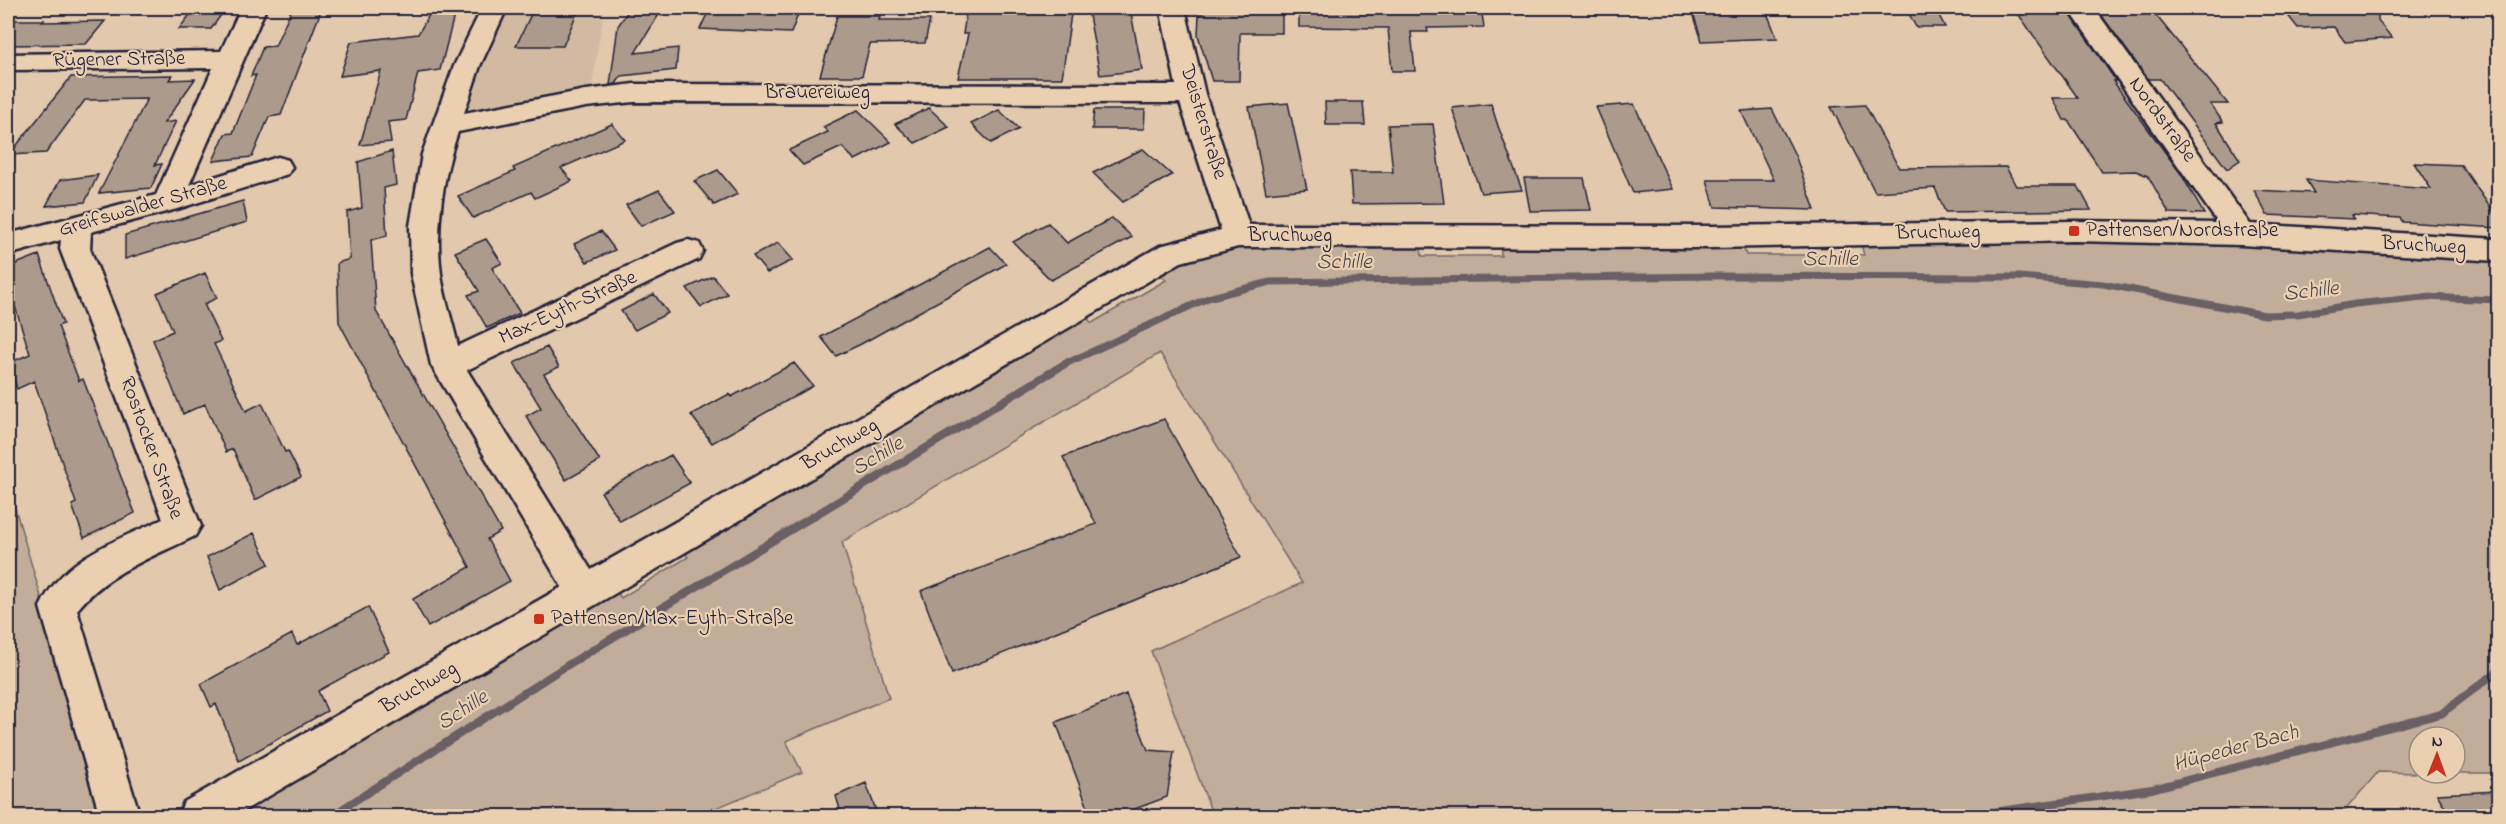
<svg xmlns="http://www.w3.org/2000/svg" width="2506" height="824" viewBox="0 0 2506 824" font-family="'Indie Flower',sans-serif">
<rect width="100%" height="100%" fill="#e2c8ac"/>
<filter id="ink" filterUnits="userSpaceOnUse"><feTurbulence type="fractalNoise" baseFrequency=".0167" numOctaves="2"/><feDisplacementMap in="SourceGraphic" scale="12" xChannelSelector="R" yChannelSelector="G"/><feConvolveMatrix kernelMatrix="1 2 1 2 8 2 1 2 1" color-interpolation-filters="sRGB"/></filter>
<g filter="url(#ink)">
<!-- built -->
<path fill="#d2baa2" d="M 506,8 L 604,8 L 592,86 L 499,111 L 472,109 L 466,101 L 485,50 Z"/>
<!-- green -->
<path fill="#c2ad9a" stroke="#72686a" stroke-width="1.5" d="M 1741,241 L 1746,255 L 1864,255 L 1860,241 L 2245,242 L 2498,257 L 2498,773 L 2455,773 L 2455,737 L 2419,737 L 2419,773 L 2378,772 L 2340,816 L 1213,816 L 1151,651 L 1302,583 L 1160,353 L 842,542 L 889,698 L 786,741 L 802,772 L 697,816 L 225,816 L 613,585 L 621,598 L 688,557 L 680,545 L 1081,312 L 1092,323 L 1166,280 L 1155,270 C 1228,233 1338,244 1420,243 L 1422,256 L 1501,256 L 1500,243 Z
M 8,484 L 105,816 L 8,816 Z"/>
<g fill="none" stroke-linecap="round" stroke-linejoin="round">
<!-- stream-far1 -->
<path stroke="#695f65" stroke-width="7" d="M 1065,364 L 1208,298 L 1270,282 L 1714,276 L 2019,277 L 2103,284 L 2265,315 L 2298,314 L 2355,304 L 2424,297 L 2498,300"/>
<!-- stream -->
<path stroke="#695f65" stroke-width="8" d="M 331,816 L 566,666 L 1068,362
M 1966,816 L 2152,789 L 2441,714 L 2498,671"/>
</g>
<!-- building -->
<path fill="#ac9a8c" stroke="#22223b" stroke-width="1.5" d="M 195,8 L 226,8 L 211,29 L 179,29 Z
M 292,8 L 322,8 L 281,115 L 269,117 L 252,157 L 213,161 L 225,134 L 233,133 L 256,75 L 251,76 L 263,47 L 275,46 Z
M 433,8 L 456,8 L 440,70 L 418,73 L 406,120 L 388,122 L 391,142 L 360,145 L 381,71 L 340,76 L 351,42 L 418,34 Z
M 534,8 L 579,8 L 563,46 L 516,46 Z
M 630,8 L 663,8 L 635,53 L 678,48 L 676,70 L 621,76 L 616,84 L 610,85 L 618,26 Z
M 710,8 L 748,8 L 799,12 L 791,33 L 700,29 Z
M 1108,8 L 1130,8 L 1142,70 L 1100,75 L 1088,10 Z
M 1209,8 L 1282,11 L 1282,33 L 1240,33 L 1239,81 L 1212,81 L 1198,35 L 1199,15 Z
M 1299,8 L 1481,8 L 1484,27 L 1427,28 L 1428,32 L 1411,32 L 1415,71 L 1392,71 L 1388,28 L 1299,27 Z
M 1906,8 L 1935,8 L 1945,27 L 1916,27 Z
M 2014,8 L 2066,8 L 2116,81 L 2113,81 L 2181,174 L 2204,214 L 2169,213 L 2148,176 L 2136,171 L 2102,172 L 2068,120 L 2064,120 L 2053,98 L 2078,98 Z
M 2096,8 L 2150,8 L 2228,104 L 2210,104 L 2223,122 L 2216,123 L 2240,160 L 2227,169 L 2160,79 L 2148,79 Z
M 2282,8 L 2378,8 L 2378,21 L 2392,38 L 2345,42 L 2334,27 L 2298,28 Z
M 1693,13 L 1767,13 L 1777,38 L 1702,41 Z
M 966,14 L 1071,14 L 1062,78 L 958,78 L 968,34 L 963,34 Z
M 837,16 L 880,16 L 879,20 L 930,20 L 925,43 L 870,44 L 862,76 L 820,76 Z
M 8,20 L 44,20 L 42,22 L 105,21 L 86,44 L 8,45 Z
M 172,75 L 169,80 L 195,79 L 164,123 L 176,121 L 155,165 L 162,164 L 151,188 L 99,193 L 147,99 L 85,100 L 46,153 L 9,155 L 71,77 Z
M 1325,102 L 1363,102 L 1365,125 L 1326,125 Z
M 1288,103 L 1307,189 L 1266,193 L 1249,107 Z
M 1491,104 L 1498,126 L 1522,190 L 1481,193 L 1452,108 Z
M 1634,104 L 1662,166 L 1673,189 L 1633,193 L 1596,107 Z
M 1865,105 L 1899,168 L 2006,167 L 2016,186 L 2078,186 L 2091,210 L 1945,212 L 1935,188 L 1875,192 L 1831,107 Z
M 929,108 L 949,127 L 915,143 L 895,124 Z
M 1772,109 L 1795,155 L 1815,210 L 1715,207 L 1707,180 L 1774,180 L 1741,111 Z
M 858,110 L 891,142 L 855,160 L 842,147 L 803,165 L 789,150 L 828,132 L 823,127 Z
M 999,110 L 1019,129 L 991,143 L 971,124 Z
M 1094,110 L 1145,110 L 1144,129 L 1092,129 Z
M 612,124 L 625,140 L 561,168 L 572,181 L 535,198 L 531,192 L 473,218 L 458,196 L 515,171 L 513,168 Z
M 1433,124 L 1444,203 L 1352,204 L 1350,172 L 1393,172 L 1388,125 Z
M 1143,149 L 1172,175 L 1123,202 L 1093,173 Z
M 392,151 L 396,185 L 384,188 L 387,236 L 371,240 L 376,311 L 501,531 L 487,539 L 510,581 L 428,627 L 413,599 L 470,567 L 339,322 L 337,263 L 350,259 L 347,212 L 362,208 L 358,162 Z
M 2414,163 L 2461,165 L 2499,220 L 2499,228 L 2403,222 L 2400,218 L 2352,215 L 2354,219 L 2267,215 L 2254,190 L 2314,193 L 2306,180 L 2431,189 Z
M 718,170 L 738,194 L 714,205 L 694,181 Z
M 98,175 L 85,202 L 46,206 L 60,180 Z
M 1524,178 L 1584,178 L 1591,210 L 1530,211 Z
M 659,190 L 675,211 L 641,226 L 626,205 Z
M 243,201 L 247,222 L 125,259 L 125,235 Z
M 1112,218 L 1132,237 L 1051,280 L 1013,242 L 1048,223 L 1067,243 Z
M 601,231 L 615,250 L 587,262 L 574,244 Z
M 486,239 L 502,263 L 492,268 L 520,313 L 487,328 L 468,295 L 479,291 L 455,252 Z
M 778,243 L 793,260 L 767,273 L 753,256 Z
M 990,247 L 1006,264 L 861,344 L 836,356 L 821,337 Z
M 39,255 L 63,324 L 58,326 L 79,381 L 83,379 L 135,513 L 84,538 L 72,505 L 76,503 L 34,381 L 17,389 L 9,363 L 30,354 L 8,284 L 8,267 Z
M 205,273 L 217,298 L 204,304 L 221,341 L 214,344 L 246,411 L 262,403 L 285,452 L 288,451 L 301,477 L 255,500 L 233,449 L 226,452 L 205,404 L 183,414 L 153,340 L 173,331 L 157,293 Z
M 713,276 L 727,294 L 701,307 L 687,288 Z
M 654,294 L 668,313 L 635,330 L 621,311 Z
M 547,347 L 559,367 L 544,374 L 600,461 L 566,480 L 526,416 L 541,408 L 514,363 Z
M 794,363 L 813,386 L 712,443 L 691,415 L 729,394 L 731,397 Z
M 1164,419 L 1241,557 L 952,674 L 921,591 L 1096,524 L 1063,457 Z
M 671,455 L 690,483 L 620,521 L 601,492 Z
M 254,533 L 269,564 L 220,590 L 207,557 Z
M 368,607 L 389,652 L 318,691 L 327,711 L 239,761 L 216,704 L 211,707 L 201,684 L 292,634 L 297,645 Z
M 1126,694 L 1148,750 L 1174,752 L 1167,797 L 1116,816 L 1091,816 L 1056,722 Z
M 866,783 L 878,816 L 842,816 L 836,796 Z
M 2499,791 L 2499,816 L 2450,816 L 2437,794 Z"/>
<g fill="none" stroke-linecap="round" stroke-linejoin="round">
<!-- minor casing -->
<g stroke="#22223b" stroke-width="5">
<path id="minor" d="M 241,8 L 266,8 L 189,185 L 278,157 L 288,160 L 292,167 L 288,174 L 177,209 L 91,232 L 90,249 L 201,526 L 195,536 C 151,558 109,571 77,610 L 140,816 L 100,816 L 40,607 C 63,557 116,541 163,519 L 60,249 L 61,240 L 8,255 L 8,234 L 156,195 L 213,68 L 8,70 L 8,54 L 221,51 Z
M 482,8 L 507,8 L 480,66 L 464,113 L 586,90 L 634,84 L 1176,85 L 1160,8 L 1185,8 L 1205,94 L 1249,225 L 1711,226 L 2074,221 L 2218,223 L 2068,8 L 2094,8 L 2250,224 L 2498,239 L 2498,261 L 2241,245 L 2074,241 L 1711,248 L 1238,247 L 1181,262 L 235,816 L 178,816 L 184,802 L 562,587 L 431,365 L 411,274 L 410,226 L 422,154 L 454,66 ZM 634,102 L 1180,103 L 1221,230 L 1160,246 L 591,570 L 467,370 L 699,259 L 703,251 L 699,243 L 688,240 L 677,243 L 458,346 C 453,322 444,298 441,274 C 435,228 443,175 458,132 L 586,107 Z"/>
</g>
<!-- minor -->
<use href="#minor" fill="#eacfb1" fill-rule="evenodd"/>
</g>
</g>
<!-- markers -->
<g fill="#c8321e" stroke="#eacfb1" stroke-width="2">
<rect x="2068" y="225" width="12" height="12" rx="3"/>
<rect x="533" y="613" width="12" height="12" rx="3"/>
</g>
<g text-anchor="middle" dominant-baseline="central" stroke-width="4.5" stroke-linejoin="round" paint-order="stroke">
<!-- street labels -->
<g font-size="21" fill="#22223b" stroke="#eacfb1">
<text transform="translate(119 60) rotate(-1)">Rügener Straße</text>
<text x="817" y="93">Brauereiweg</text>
<text transform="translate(2162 120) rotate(54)">Nordstraße</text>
<text transform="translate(1203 122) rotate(73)">Deisterstraße</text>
<text transform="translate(143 207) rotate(-16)">Greifswalder Straße</text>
<text transform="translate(1938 233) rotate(-1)">Bruchweg</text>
<text x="1290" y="236">Bruchweg</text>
<text transform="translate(2424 246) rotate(3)">Bruchweg</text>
<text transform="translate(568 308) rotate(-25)">Max-Eyth-Straße</text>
<text transform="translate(840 445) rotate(-30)">Bruchweg</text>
<text transform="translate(151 448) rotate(70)">Rostocker Straße</text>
<text transform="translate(419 688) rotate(-30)">Bruchweg</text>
</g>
<!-- poi labels -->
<g font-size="21" fill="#22223b" stroke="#eacfb1" text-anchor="start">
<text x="2086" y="231">Pattensen/Nordstraße</text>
<text x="551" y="619">Pattensen/Max-Eyth-Straße</text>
</g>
<!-- water labels -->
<g font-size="22" font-style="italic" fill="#464150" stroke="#eacfb1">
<text x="1830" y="260">Schille</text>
<text x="1344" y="263">Schille</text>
<text transform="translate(2311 292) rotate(-6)">Schille</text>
<text transform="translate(878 457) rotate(-31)">Schille</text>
<text transform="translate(463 711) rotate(-33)">Schille</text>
<text transform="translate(2236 749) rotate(-15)">Hüpeder Bach</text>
</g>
</g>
<!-- margin -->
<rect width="2506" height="824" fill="none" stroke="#eacfb1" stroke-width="30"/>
<rect x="15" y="15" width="2476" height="794" fill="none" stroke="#22223b" stroke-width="2" filter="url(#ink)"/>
<!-- north arrow -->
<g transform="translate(2437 755) rotate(1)"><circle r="28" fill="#eacfb1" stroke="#9a8a82" stroke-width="1.5"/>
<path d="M0-4.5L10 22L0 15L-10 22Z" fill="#c8321e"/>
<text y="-9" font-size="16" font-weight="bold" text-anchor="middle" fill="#22223b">N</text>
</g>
</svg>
